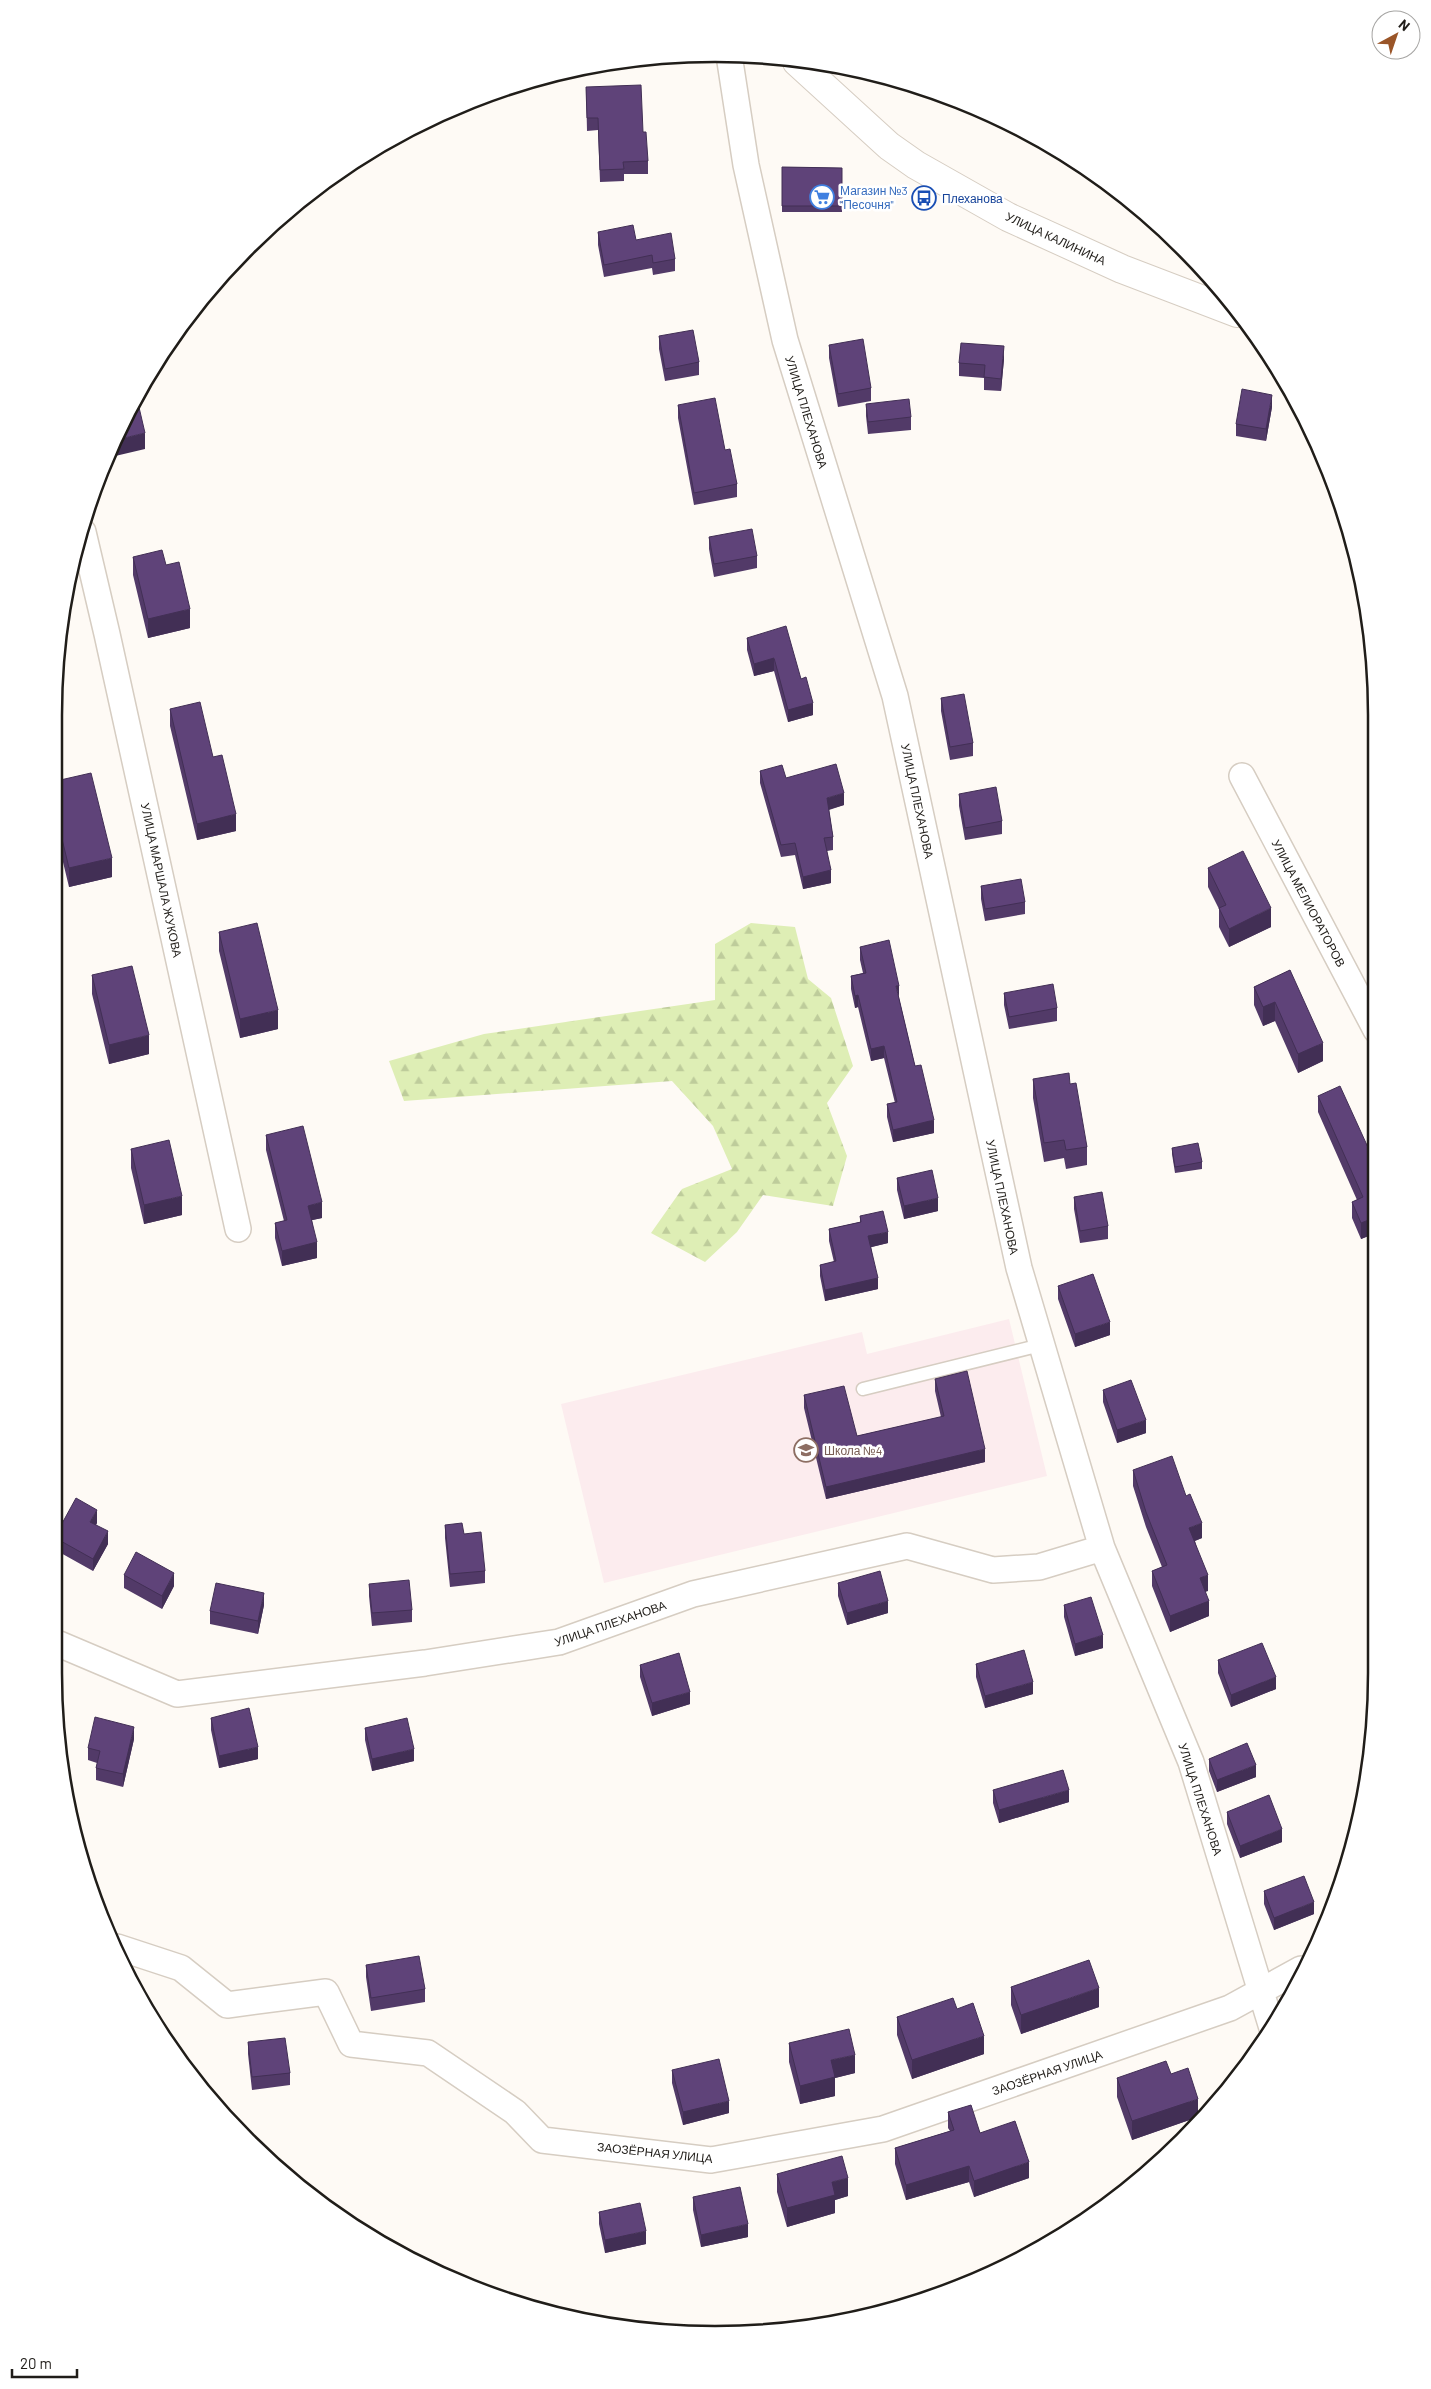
<svg xmlns="http://www.w3.org/2000/svg" width="1431" height="2389" viewBox="0 0 1431 2389" font-family="Barlow,sans-serif">
<defs>
<pattern id="forest-firs" width="22" height="20" patternUnits="userSpaceOnUse" patternTransform="scale(1.25)"><rect width="22" height="20" fill="#deeeb5"/><path d="M5 1l3.5 6h-7zM16 11l3.5 6h-7z" fill="#becc9b"/></pattern>
</defs>
<rect width="100%" height="100%" fill="#fefaf5"/>
<!-- education -->
<path fill="#fcecee" d="M 1009,1319 L 1047,1476 L 604,1583 L 561,1404 L 862,1332 L 867,1354 Z"/>
<!-- forest -->
<path fill="url(#forest-firs)" d="M 751,923 L 795,927 L 808,979 L 831,998 L 853,1066 L 827,1103 L 847,1156 L 833,1206 L 763,1195 L 737,1232 L 705,1262 L 651,1233 L 682,1189 L 732,1169 L 713,1126 L 672,1081 L 404,1101 L 389,1061 L 484,1034 L 715,1000 L 715,944 Z"/>
<g fill="none" stroke-linecap="round" stroke-linejoin="round">
<!-- lane casing -->
<g stroke="#d6cdc2" stroke-width="15">
<path id="lane" d="M 863,1389 L 1041,1345"/>
</g>
<!-- street casing -->
<g stroke="#d6cdc2" stroke-width="28">
<path id="street" d="M 729,55 L 746,165 L 785,340 L 895,696 L 1019,1268 L 1102,1548 L 1191,1762 L 1272,2028
M 83,532 L 107,634 L 238,1229
M 1242,776 L 1376,1030
M 59,1644 L 177,1694 L 425,1663 L 559,1642 L 693,1594 L 907,1546 L 993,1570 L 1039,1567 L 1102,1548
M 115,1949 L 117,1947 L 181,1968 L 227,2005 L 326,1992 L 351,2044 L 428,2053 L 515,2112 L 542,2140 L 711,2160 L 883,2129 L 1230,2008 L 1301,1969"/>
</g>
<!-- secondary casing -->
<g stroke="#d6cdc2" stroke-width="30">
<path id="secondary" d="M 797,62 L 889,146 L 916,165 L 1008,217 L 1122,269 L 1237,313"/>
</g>
<!-- lane -->
<use href="#lane" stroke="#fff" stroke-width="12"/>
<!-- street -->
<use href="#street" stroke="#fff" stroke-width="25"/>
<!-- secondary -->
<use href="#secondary" stroke="#fff" stroke-width="28"/>
</g>
<!-- wall -->
<path fill="#523a68" d="M 586,87 L 643,132 L 648,161 L 648,174 L 624,174 L 624,181 L 600,182 L 598,130 L 587,131 Z
M 782,167 L 842,168 L 842,212 L 782,212 Z
M 598,232 L 636,240 L 675,259 L 675,271 L 653,275 L 652,268 L 604,277 L 598,245 Z
M 659,336 L 699,362 L 699,375 L 665,381 L 659,349 Z
M 829,345 L 871,388 L 871,401 L 838,407 L 829,358 Z
M 1004,359 L 1001,391 L 984,390 L 984,378 L 959,376 L 959,363 Z
M 866,404 L 911,417 L 911,430 L 868,434 L 866,416 Z
M 678,405 L 725,450 L 737,484 L 737,497 L 694,505 L 678,418 Z
M 1272,407 L 1266,441 L 1236,436 L 1236,424 Z
M 709,537 L 757,556 L 757,568 L 714,577 L 709,549 Z
M 133,557 L 166,565 L 190,628 L 148,638 L 133,575 Z
M 747,638 L 801,679 L 813,715 L 788,722 L 774,671 L 754,676 L 747,650 Z
M 941,698 L 973,743 L 973,756 L 950,760 L 941,711 Z
M 170,709 L 213,757 L 236,831 L 197,840 L 170,726 Z
M 760,771 L 786,778 L 844,805 L 829,810 L 833,837 L 833,850 L 827,851 L 831,883 L 803,889 L 795,855 L 781,857 L 760,783 Z
M 56,781 L 112,877 L 69,887 L 56,833 Z
M 959,794 L 1002,821 L 1002,834 L 965,840 L 959,806 Z
M 1208,868 L 1271,927 L 1229,947 L 1219,927 L 1219,909 L 1208,887 Z
M 981,886 L 1025,902 L 1025,914 L 985,921 L 981,899 Z
M 219,932 L 278,1029 L 240,1038 L 219,951 Z
M 860,947 L 899,998 L 915,1066 L 934,1133 L 893,1142 L 887,1117 L 887,1104 L 895,1103 L 884,1058 L 871,1061 L 858,1007 L 855,1008 L 851,989 L 851,976 L 863,973 L 860,960 Z
M 1290,970 L 1323,1061 L 1298,1073 L 1275,1021 L 1263,1026 L 1254,1005 L 1254,987 Z
M 92,975 L 149,1054 L 109,1064 L 92,994 Z
M 1004,993 L 1057,1008 L 1057,1021 L 1009,1029 L 1004,1005 Z
M 1033,1079 L 1070,1084 L 1087,1147 L 1087,1165 L 1066,1169 L 1064,1158 L 1044,1162 L 1033,1098 Z
M 1318,1096 L 1376,1165 L 1376,1246 L 1371,1235 L 1361,1239 L 1352,1218 L 1352,1202 L 1357,1200 L 1318,1112 Z
M 266,1135 L 322,1218 L 312,1220 L 317,1258 L 282,1266 L 275,1238 L 275,1223 L 284,1221 L 266,1150 Z
M 1172,1148 L 1202,1162 L 1202,1169 L 1175,1173 L 1172,1154 Z
M 131,1149 L 182,1215 L 144,1224 L 131,1168 Z
M 897,1178 L 938,1211 L 904,1219 L 897,1190 Z
M 1074,1197 L 1108,1226 L 1108,1239 L 1080,1243 L 1074,1209 Z
M 860,1216 L 888,1243 L 871,1247 L 878,1289 L 825,1301 L 820,1276 L 820,1265 L 834,1262 L 829,1241 L 829,1229 L 860,1222 Z
M 1058,1286 L 1110,1335 L 1075,1347 L 1058,1299 Z
M 935,1379 L 985,1462 L 826,1499 L 804,1408 L 804,1395 L 857,1436 L 941,1417 L 935,1391 Z
M 1103,1390 L 1146,1433 L 1117,1443 L 1103,1402 Z
M 1133,1470 L 1202,1538 L 1195,1541 L 1208,1591 L 1205,1591 L 1209,1616 L 1170,1632 L 1152,1586 L 1152,1571 L 1162,1567 L 1146,1527 L 1133,1486 Z
M 97,1523 L 96,1525 L 108,1544 L 93,1571 L 59,1552 L 59,1529 Z
M 445,1525 L 464,1534 L 485,1571 L 485,1583 L 450,1587 L 445,1538 Z
M 124,1575 L 174,1586 L 162,1609 L 124,1588 Z
M 838,1583 L 888,1613 L 847,1625 L 838,1596 Z
M 369,1584 L 412,1610 L 412,1622 L 372,1626 L 369,1596 Z
M 264,1605 L 258,1634 L 210,1624 L 210,1611 Z
M 1064,1605 L 1103,1648 L 1075,1656 L 1064,1617 Z
M 1218,1660 L 1276,1689 L 1231,1707 L 1218,1673 Z
M 976,1664 L 1033,1694 L 985,1708 L 976,1677 Z
M 640,1665 L 690,1704 L 652,1716 L 640,1677 Z
M 211,1718 L 258,1759 L 219,1768 L 211,1730 Z
M 365,1728 L 414,1761 L 372,1771 L 365,1740 Z
M 134,1739 L 123,1787 L 96,1780 L 96,1768 L 97,1763 L 88,1760 L 88,1748 Z
M 1209,1759 L 1256,1777 L 1217,1792 L 1209,1771 Z
M 993,1790 L 1069,1802 L 999,1823 L 993,1803 Z
M 1227,1812 L 1282,1842 L 1240,1858 L 1227,1824 Z
M 1264,1891 L 1314,1914 L 1274,1930 L 1264,1904 Z
M 366,1965 L 425,1989 L 425,2002 L 371,2011 L 366,1977 Z
M 1011,1987 L 1099,2007 L 1021,2034 L 1011,2005 Z
M 957,2009 L 984,2054 L 912,2079 L 897,2035 L 897,2017 Z
M 248,2042 L 290,2073 L 290,2085 L 252,2090 L 248,2054 Z
M 789,2043 L 855,2073 L 835,2078 L 835,2096 L 800,2104 L 789,2062 Z
M 672,2070 L 729,2113 L 683,2125 L 672,2083 Z
M 1171,2074 L 1198,2117 L 1132,2140 L 1117,2097 L 1117,2078 Z
M 948,2112 L 980,2133 L 1029,2178 L 974,2197 L 969,2182 L 906,2200 L 895,2164 L 895,2148 L 950,2131 L 948,2128 Z
M 777,2174 L 848,2196 L 835,2200 L 835,2213 L 787,2227 L 777,2192 Z
M 693,2197 L 748,2237 L 701,2247 L 693,2210 Z
M 599,2212 L 646,2244 L 605,2253 L 599,2224 Z"/>
<!-- shaded-wall -->
<path fill="#422f55" d="M 1004,346 L 1004,359 L 1001,391 L 1001,379 Z
M 1272,395 L 1272,407 L 1266,441 L 1266,429 Z
M 145,433 L 145,449 L 111,457 L 120,439 Z
M 190,609 L 190,628 L 148,638 L 148,619 Z
M 61,643 L 61,662 L 57,663 Z
M 774,658 L 774,671 L 754,676 L 754,664 Z
M 813,703 L 813,715 L 788,722 L 788,710 Z
M 844,793 L 844,805 L 827,810 L 827,798 Z
M 236,814 L 236,831 L 197,840 L 197,824 Z
M 112,858 L 112,877 L 69,887 L 69,868 Z
M 831,870 L 831,883 L 803,889 L 803,877 Z
M 1271,908 L 1271,927 L 1229,947 L 1229,929 Z
M 896,986 L 899,986 L 899,998 Z
M 858,995 L 858,1007 L 855,1008 L 855,996 Z
M 1275,1002 L 1275,1021 L 1263,1026 L 1263,1007 Z
M 278,1010 L 278,1029 L 240,1038 L 240,1019 Z
M 149,1035 L 149,1054 L 109,1064 L 109,1045 Z
M 1323,1043 L 1323,1061 L 1298,1073 L 1298,1054 Z
M 884,1046 L 884,1058 L 871,1061 L 871,1049 Z
M 934,1120 L 934,1133 L 893,1142 L 893,1130 Z
M 182,1196 L 182,1215 L 144,1224 L 144,1205 Z
M 938,1198 L 938,1211 L 904,1219 L 904,1206 Z
M 322,1202 L 322,1218 L 308,1221 L 308,1206 Z
M 1371,1219 L 1371,1235 L 1361,1239 L 1361,1223 Z
M 888,1232 L 888,1243 L 868,1248 L 868,1236 Z
M 317,1242 L 317,1258 L 282,1266 L 282,1251 Z
M 878,1278 L 878,1289 L 825,1301 L 825,1290 Z
M 1110,1322 L 1110,1335 L 1075,1347 L 1075,1334 Z
M 1146,1420 L 1146,1433 L 1117,1443 L 1117,1430 Z
M 985,1449 L 985,1462 L 826,1499 L 826,1487 Z
M 97,1510 L 97,1523 L 90,1534 L 90,1522 Z
M 1202,1523 L 1202,1538 L 1189,1543 L 1189,1528 Z
M 108,1531 L 108,1544 L 93,1571 L 93,1559 Z
M 174,1573 L 174,1586 L 162,1609 L 162,1596 Z
M 1208,1575 L 1208,1591 L 1200,1594 L 1200,1578 Z
M 264,1593 L 264,1605 L 258,1634 L 258,1621 Z
M 888,1601 L 888,1613 L 847,1625 L 847,1613 Z
M 1209,1601 L 1209,1616 L 1170,1632 L 1170,1616 Z
M 1103,1635 L 1103,1648 L 1075,1656 L 1075,1644 Z
M 1276,1677 L 1276,1689 L 1231,1707 L 1231,1695 Z
M 1033,1682 L 1033,1694 L 985,1708 L 985,1696 Z
M 690,1692 L 690,1704 L 652,1716 L 652,1703 Z
M 134,1727 L 134,1739 L 123,1787 L 123,1774 Z
M 258,1747 L 258,1759 L 219,1768 L 219,1756 Z
M 414,1749 L 414,1761 L 372,1771 L 372,1759 Z
M 1256,1765 L 1256,1777 L 1217,1792 L 1217,1780 Z
M 1069,1790 L 1069,1802 L 999,1823 L 999,1810 Z
M 1282,1829 L 1282,1842 L 1240,1858 L 1240,1846 Z
M 1314,1902 L 1314,1914 L 1274,1930 L 1274,1918 Z
M 1099,1988 L 1099,2007 L 1021,2034 L 1021,2015 Z
M 984,2036 L 984,2054 L 912,2079 L 912,2060 Z
M 855,2055 L 855,2073 L 835,2078 L 835,2096 L 800,2104 L 800,2086 L 831,2060 Z
M 1198,2099 L 1198,2117 L 1132,2140 L 1132,2121 Z
M 729,2101 L 729,2113 L 683,2125 L 683,2112 Z
M 1029,2162 L 1029,2178 L 974,2197 L 974,2181 Z
M 969,2166 L 969,2182 L 906,2200 L 906,2185 Z
M 848,2178 L 848,2196 L 835,2200 L 835,2213 L 787,2227 L 787,2208 L 832,2182 Z
M 748,2224 L 748,2237 L 701,2247 L 701,2235 Z
M 646,2231 L 646,2244 L 605,2253 L 605,2240 Z"/>
<!-- building -->
<path fill="#5f4379" stroke="#422f55" d="M 641,85 L 643,132 L 646,132 L 648,161 L 623,162 L 624,169 L 600,170 L 598,118 L 587,118 L 586,87 Z
M 782,167 L 842,168 L 842,206 L 782,206 Z
M 633,225 L 636,240 L 671,233 L 675,259 L 653,263 L 652,255 L 604,265 L 598,232 Z
M 693,330 L 699,362 L 665,369 L 659,336 Z
M 863,339 L 871,388 L 838,394 L 829,345 Z
M 961,343 L 1004,346 L 1001,379 L 984,377 L 985,365 L 959,363 Z
M 1242,389 L 1272,395 L 1266,429 L 1236,424 Z
M 715,398 L 725,450 L 730,449 L 737,484 L 694,493 L 678,405 Z
M 909,399 L 911,417 L 868,422 L 866,404 Z
M 138,403 L 145,433 L 120,439 Z
M 752,529 L 757,556 L 714,564 L 709,537 Z
M 162,550 L 166,565 L 179,562 L 190,609 L 148,619 L 133,557 Z
M 786,626 L 801,679 L 806,677 L 813,703 L 788,710 L 774,658 L 754,664 L 747,638 Z
M 964,694 L 973,743 L 950,747 L 941,698 Z
M 200,702 L 213,757 L 222,755 L 236,814 L 197,824 L 170,709 Z
M 836,764 L 844,793 L 827,798 L 833,837 L 824,838 L 831,870 L 803,877 L 795,843 L 781,845 L 760,771 L 782,765 L 786,778 Z
M 91,773 L 112,858 L 69,868 L 56,814 L 56,781 Z
M 996,787 L 1002,821 L 965,828 L 959,794 Z
M 1243,851 L 1271,908 L 1229,929 L 1219,908 L 1226,905 L 1208,868 Z
M 1021,879 L 1025,902 L 985,909 L 981,886 Z
M 257,923 L 278,1010 L 240,1019 L 219,932 Z
M 889,940 L 899,986 L 896,986 L 915,1066 L 921,1065 L 934,1120 L 893,1130 L 887,1104 L 897,1102 L 884,1046 L 871,1049 L 858,995 L 855,996 L 851,976 L 866,973 L 860,947 Z
M 132,966 L 149,1035 L 109,1045 L 92,975 Z
M 1290,970 L 1323,1043 L 1298,1054 L 1275,1002 L 1263,1007 L 1254,987 Z
M 1053,984 L 1057,1008 L 1009,1017 L 1004,993 Z
M 1069,1073 L 1070,1084 L 1076,1083 L 1087,1147 L 1066,1150 L 1064,1140 L 1044,1143 L 1033,1079 Z
M 1340,1086 L 1376,1165 L 1376,1230 L 1371,1219 L 1361,1223 L 1352,1202 L 1363,1197 L 1318,1096 Z
M 303,1126 L 322,1202 L 308,1206 L 317,1242 L 282,1251 L 275,1223 L 287,1220 L 266,1135 Z
M 169,1140 L 182,1196 L 144,1205 L 131,1149 Z
M 1198,1143 L 1202,1162 L 1175,1167 L 1172,1148 Z
M 932,1170 L 938,1198 L 904,1206 L 897,1178 Z
M 1102,1192 L 1108,1226 L 1080,1231 L 1074,1197 Z
M 883,1211 L 888,1232 L 868,1236 L 878,1278 L 825,1290 L 820,1265 L 836,1261 L 829,1229 L 861,1222 L 860,1216 Z
M 1093,1274 L 1110,1322 L 1075,1334 L 1058,1286 Z
M 967,1371 L 985,1449 L 826,1487 L 804,1395 L 844,1386 L 857,1436 L 944,1416 L 935,1379 Z
M 1131,1380 L 1146,1420 L 1117,1430 L 1103,1390 Z
M 1172,1456 L 1186,1496 L 1190,1494 L 1202,1523 L 1189,1528 L 1208,1575 L 1200,1578 L 1209,1601 L 1170,1616 L 1152,1571 L 1167,1565 L 1146,1512 L 1133,1470 Z
M 76,1498 L 97,1510 L 90,1522 L 108,1531 L 93,1559 L 59,1540 L 59,1529 Z
M 462,1523 L 464,1534 L 481,1532 L 485,1571 L 450,1574 L 445,1525 Z
M 136,1552 L 174,1573 L 162,1596 L 124,1575 Z
M 880,1571 L 888,1601 L 847,1613 L 838,1583 Z
M 409,1580 L 412,1610 L 372,1613 L 369,1584 Z
M 216,1583 L 264,1593 L 258,1621 L 210,1611 Z
M 1091,1597 L 1103,1635 L 1075,1644 L 1064,1605 Z
M 1262,1643 L 1276,1677 L 1231,1695 L 1218,1660 Z
M 1024,1650 L 1033,1682 L 985,1696 L 976,1664 Z
M 679,1653 L 690,1692 L 652,1703 L 640,1665 Z
M 249,1708 L 258,1747 L 219,1756 L 211,1718 Z
M 95,1717 L 134,1727 L 123,1774 L 96,1768 L 100,1751 L 88,1748 Z
M 407,1718 L 414,1749 L 372,1759 L 365,1728 Z
M 1247,1743 L 1256,1765 L 1217,1780 L 1209,1759 Z
M 1063,1770 L 1069,1790 L 999,1810 L 993,1790 Z
M 1269,1795 L 1282,1829 L 1240,1846 L 1227,1812 Z
M 1304,1876 L 1314,1902 L 1274,1918 L 1264,1891 Z
M 419,1956 L 425,1989 L 371,1998 L 366,1965 Z
M 1089,1960 L 1099,1988 L 1021,2015 L 1011,1987 Z
M 953,1998 L 957,2009 L 973,2003 L 984,2036 L 912,2060 L 897,2017 Z
M 849,2029 L 855,2055 L 831,2060 L 835,2077 L 800,2086 L 789,2043 Z
M 285,2038 L 290,2073 L 252,2077 L 248,2042 Z
M 719,2059 L 729,2101 L 683,2112 L 672,2070 Z
M 1166,2061 L 1171,2074 L 1188,2068 L 1198,2099 L 1132,2121 L 1117,2078 Z
M 971,2105 L 980,2133 L 1015,2121 L 1029,2162 L 974,2181 L 969,2166 L 906,2185 L 895,2148 L 954,2130 L 948,2112 Z
M 842,2156 L 848,2178 L 832,2182 L 835,2195 L 787,2208 L 777,2174 Z
M 740,2187 L 748,2224 L 701,2235 L 693,2197 Z
M 640,2203 L 646,2231 L 605,2240 L 599,2212 Z"/>
<!-- icons -->
<defs>
<g id="supermarket-ring" transform="scale(1.25)"><circle r="9.5" fill="#fff" stroke="#3f7fe0" stroke-width="1.5"/><path d="M-6-5.5h2.5l.6 2H6L4.5 2H-2.5L-4.4-4H-6ZM-1.5 3.2a1.3 1.3 0 1 0 .1 0ZM3 3.2a1.3 1.3 0 1 0 .1 0Z" fill="#3f7fe0"/></g>
<g id="bus-ring" transform="scale(1.25)"><circle r="9.5" fill="#fff" stroke="#1a4fb4" stroke-width="1.5"/><path d="M-5-6H5V4H4V6H2V4H-2V6H-4V4H-5ZM-3.5-4V0h7V-4ZM-3.5 1.2v1.5H-2V1.2ZM2 1.2v1.5H3.5V1.2Z" fill="#1a4fb4"/></g>
<g id="school-ring" transform="scale(1.25)"><circle r="9.5" fill="#fff" stroke="#8d6e63" stroke-width="1.5"/><path d="M0-5L7-2L0 1L-7-2ZM-4 1L0 2.5L4 1V4Q0 6-4 4Z" fill="#8d6e63"/></g>
</defs>
<g fill-rule="evenodd">
<use href="#supermarket-ring" x="822" y="197"/>
<use href="#bus-ring" x="924" y="198"/>
<use href="#school-ring" x="806" y="1450"/>
</g>
<g text-anchor="middle" dominant-baseline="central" stroke-width="5" stroke-linejoin="round" paint-order="stroke">
<!-- shop labels -->
<g font-size="12" fill="#366cbe" stroke="#fff" text-anchor="start">
<text x="840" y="190">Магазин №3<tspan x="840" dy="14">"Песочня"</tspan></text>
</g>
<!-- transit labels -->
<g font-size="12" fill="#164399" stroke="#fff" text-anchor="start">
<text x="942" y="198">Плеханова</text>
</g>
<!-- street labels -->
<g font-size="12" fill="#201d19" stroke="#fff">
<text transform="translate(1056 238) rotate(25)">УЛИЦА КАЛИНИНА</text>
<text transform="translate(807 412) rotate(73)">УЛИЦА ПЛЕХАНОВА</text>
<text transform="translate(918 801) rotate(78)">УЛИЦА ПЛЕХАНОВА</text>
<text transform="translate(162 880) rotate(78)">УЛИЦА МАРШАЛА ЖУКОВА</text>
<text transform="translate(1309 903) rotate(62)">УЛИЦА МЕЛИОРАТОРОВ</text>
<text transform="translate(1003 1197) rotate(78)">УЛИЦА ПЛЕХАНОВА</text>
<text transform="translate(610 1623) rotate(-19)">УЛИЦА ПЛЕХАНОВА</text>
<text transform="translate(1201 1799) rotate(72)">УЛИЦА ПЛЕХАНОВА</text>
<text transform="translate(1047 2072) rotate(-19)">ЗАОЗЁРНАЯ УЛИЦА</text>
<text transform="translate(655 2152) rotate(6)">ЗАОЗЁРНАЯ УЛИЦА</text>
</g>
<!-- education labels -->
<g font-size="12" fill="#785e54" stroke="#fff" text-anchor="start">
<text x="824" y="1450">Школа №4</text>
</g>
</g>
<!-- crop -->
<path d="M0 0H1431V2389H0ZM715 62H715A653 653 0 0 1 1368 715V1673A653 653 0 0 1 715 2326H715A653 653 0 0 1 62 1673V715A653 653 0 0 1 715 62Z" fill="#fff" fill-rule="evenodd"/>
<path fill="none" stroke="#201d19" stroke-width="2.5" d="M715 62H715A653 653 0 0 1 1368 715V1673A653 653 0 0 1 715 2326H715A653 653 0 0 1 62 1673V715A653 653 0 0 1 715 62Z"/>
<!-- north arrow -->
<g transform="translate(1396 35) rotate(40)"><circle r="24" fill="#ffffff" stroke="#a6a5a3"/>
<path d="M0-4L9 19L0 12L-9 19Z" fill="#9a5528"/>
<text y="-8" font-size="14" font-weight="bold" text-anchor="middle" fill="#201d19">N</text>
</g>
<!-- scale -->
<path d="M12 2369v8h65v-8" fill="none" stroke="#201d19" stroke-width="2.5"/>
<text x="20" y="2369" font-size="15" fill="#201d19" stroke="#ffffff" stroke-width="4" paint-order="stroke">20 m</text>
</svg>
